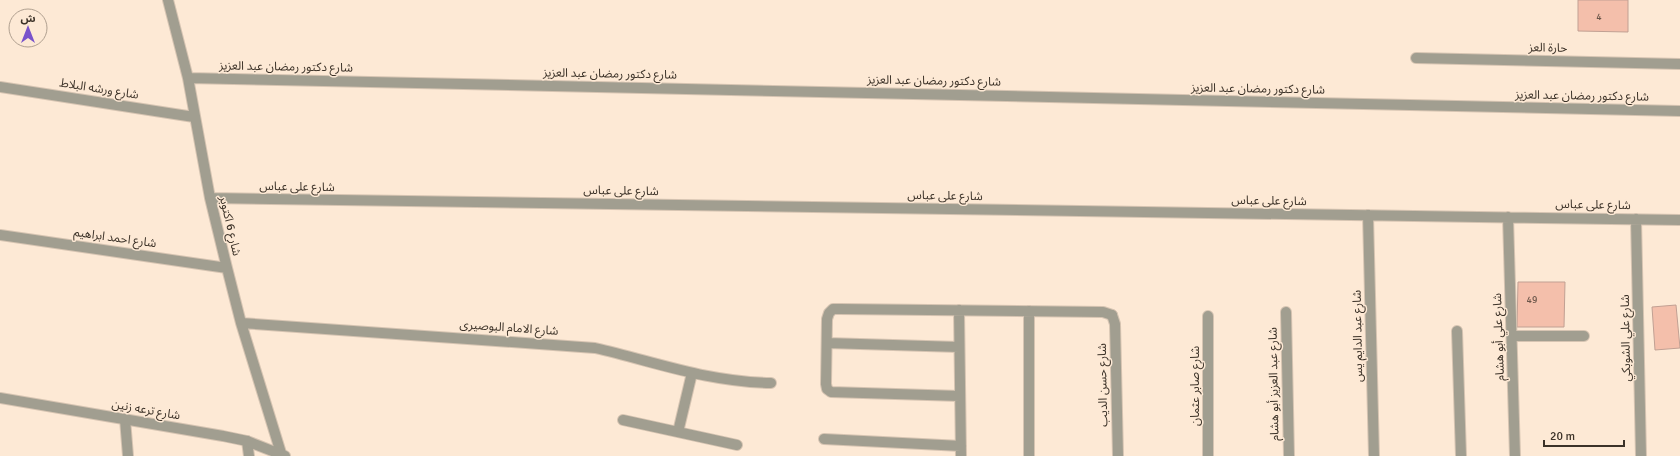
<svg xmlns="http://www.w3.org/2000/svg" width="1680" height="456" viewBox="0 0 1680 456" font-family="Signika,'Noto Sans Arabic',sans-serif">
<rect width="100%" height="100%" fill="#fde9d5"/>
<!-- building -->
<path fill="#f4bfab" stroke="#c1a093" d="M 1578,0 L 1628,0 L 1628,32 L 1578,31 Z
M 1518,282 L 1565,282 L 1564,327 L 1517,327 Z
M 1676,305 L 1680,348 L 1655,350 L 1652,307 Z"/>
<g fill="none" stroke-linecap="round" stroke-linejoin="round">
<!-- service casing -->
<g stroke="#d6c4b2" stroke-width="12">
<path id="service" d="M 959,310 L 961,456
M 1029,311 L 1029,456
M 827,343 L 959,347
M 960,396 L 831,392 L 827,389 L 826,384 L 827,319 L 829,313 L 833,309 L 840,309 L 1103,312 L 1112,315
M 623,420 L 737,445
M 678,432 L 692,373
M 824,439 L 961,446"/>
</g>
<!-- minor casing -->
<g stroke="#d6c4b2" stroke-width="12">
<path id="minor" d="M 168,0 L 188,78 L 210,198 L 227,268 L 241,323 L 281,453
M 1416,58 L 1680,64
M 188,78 L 1680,111
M 0,87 L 194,117
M 210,198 L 1680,220
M 1368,215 L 1374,456
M 1508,217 L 1515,456
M 1636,219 L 1641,456
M 0,235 L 227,268
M 1286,312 L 1289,456
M 1112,315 L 1115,324 L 1118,456
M 1208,316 L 1208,456
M 241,323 L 595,348 C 656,362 707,382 771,383
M 1457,331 L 1461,456
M 1512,336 L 1584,336
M 125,419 L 128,456
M 247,441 L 249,456"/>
</g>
<!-- tertiary casing -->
<g stroke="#d6c4b2" stroke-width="12">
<path id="tertiary" d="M 0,398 L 223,436 L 247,441 L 285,456"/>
</g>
<!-- service -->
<use href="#service" stroke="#a19e90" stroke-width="10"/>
<!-- minor -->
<use href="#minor" stroke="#a19e90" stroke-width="10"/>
<!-- tertiary -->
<use href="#tertiary" stroke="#a19e90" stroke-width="10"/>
</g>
<g text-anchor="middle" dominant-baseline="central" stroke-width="3" stroke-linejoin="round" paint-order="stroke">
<!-- number labels -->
<g font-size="10" fill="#6a5549">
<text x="1599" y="17">4</text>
<text x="1532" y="300">49</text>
</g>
<!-- street labels -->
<g font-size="12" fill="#3c3228" stroke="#fde9d5">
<text transform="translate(1548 48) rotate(1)">حارة العز</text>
<text transform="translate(286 67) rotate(1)">شارع دكتور رمضان عبد العزيز</text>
<text transform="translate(610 74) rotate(1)">شارع دكتور رمضان عبد العزيز</text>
<text transform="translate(934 81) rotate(1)">شارع دكتور رمضان عبد العزيز</text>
<text transform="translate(99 89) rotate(9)">شارع ورشه البلاط</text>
<text transform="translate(1258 89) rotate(1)">شارع دكتور رمضان عبد العزيز</text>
<text transform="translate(1582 96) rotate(1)">شارع دكتور رمضان عبد العزيز</text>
<text transform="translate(297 187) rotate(1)">شارع على عباس</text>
<text transform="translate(621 191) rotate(1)">شارع على عباس</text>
<text transform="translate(945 196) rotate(1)">شارع على عباس</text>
<text transform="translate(1269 201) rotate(1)">شارع على عباس</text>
<text transform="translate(1593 205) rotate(1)">شارع على عباس</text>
<text transform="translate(230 226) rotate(77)">شارع 6 اكتوبر</text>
<text transform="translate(115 238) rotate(8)">شارع احمد ابراهيم</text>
<text transform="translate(509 328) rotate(4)">شارع الامام البوصيرى</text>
<text transform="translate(1358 336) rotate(-91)">شارع عبد الدايم يس</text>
<text transform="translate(1499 337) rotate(-92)">شارع علي أبو هشام</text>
<text transform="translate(1626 338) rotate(-91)">شارع علي الشوبكي</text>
<text transform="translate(1274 384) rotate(-91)">شارع عبد العزيز أبو هشام</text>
<text transform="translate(1103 385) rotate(-91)">شارع حسن الديب</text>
<text transform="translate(1195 386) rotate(-90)">شارع صابر عثمان</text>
<text transform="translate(146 410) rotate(10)">شارع ترعه زنين</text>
</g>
</g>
<!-- north arrow -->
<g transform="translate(28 28)"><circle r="19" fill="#fde9d5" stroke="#b0a090"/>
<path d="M0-3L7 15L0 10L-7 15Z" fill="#7952cb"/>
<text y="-6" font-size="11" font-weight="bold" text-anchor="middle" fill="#3c3228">ش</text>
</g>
<!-- scale -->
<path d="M1544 440v6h80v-6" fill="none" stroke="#3c3228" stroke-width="2"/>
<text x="1550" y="440" font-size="12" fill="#3c3228" stroke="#fde9d5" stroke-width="3" paint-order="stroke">20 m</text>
</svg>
